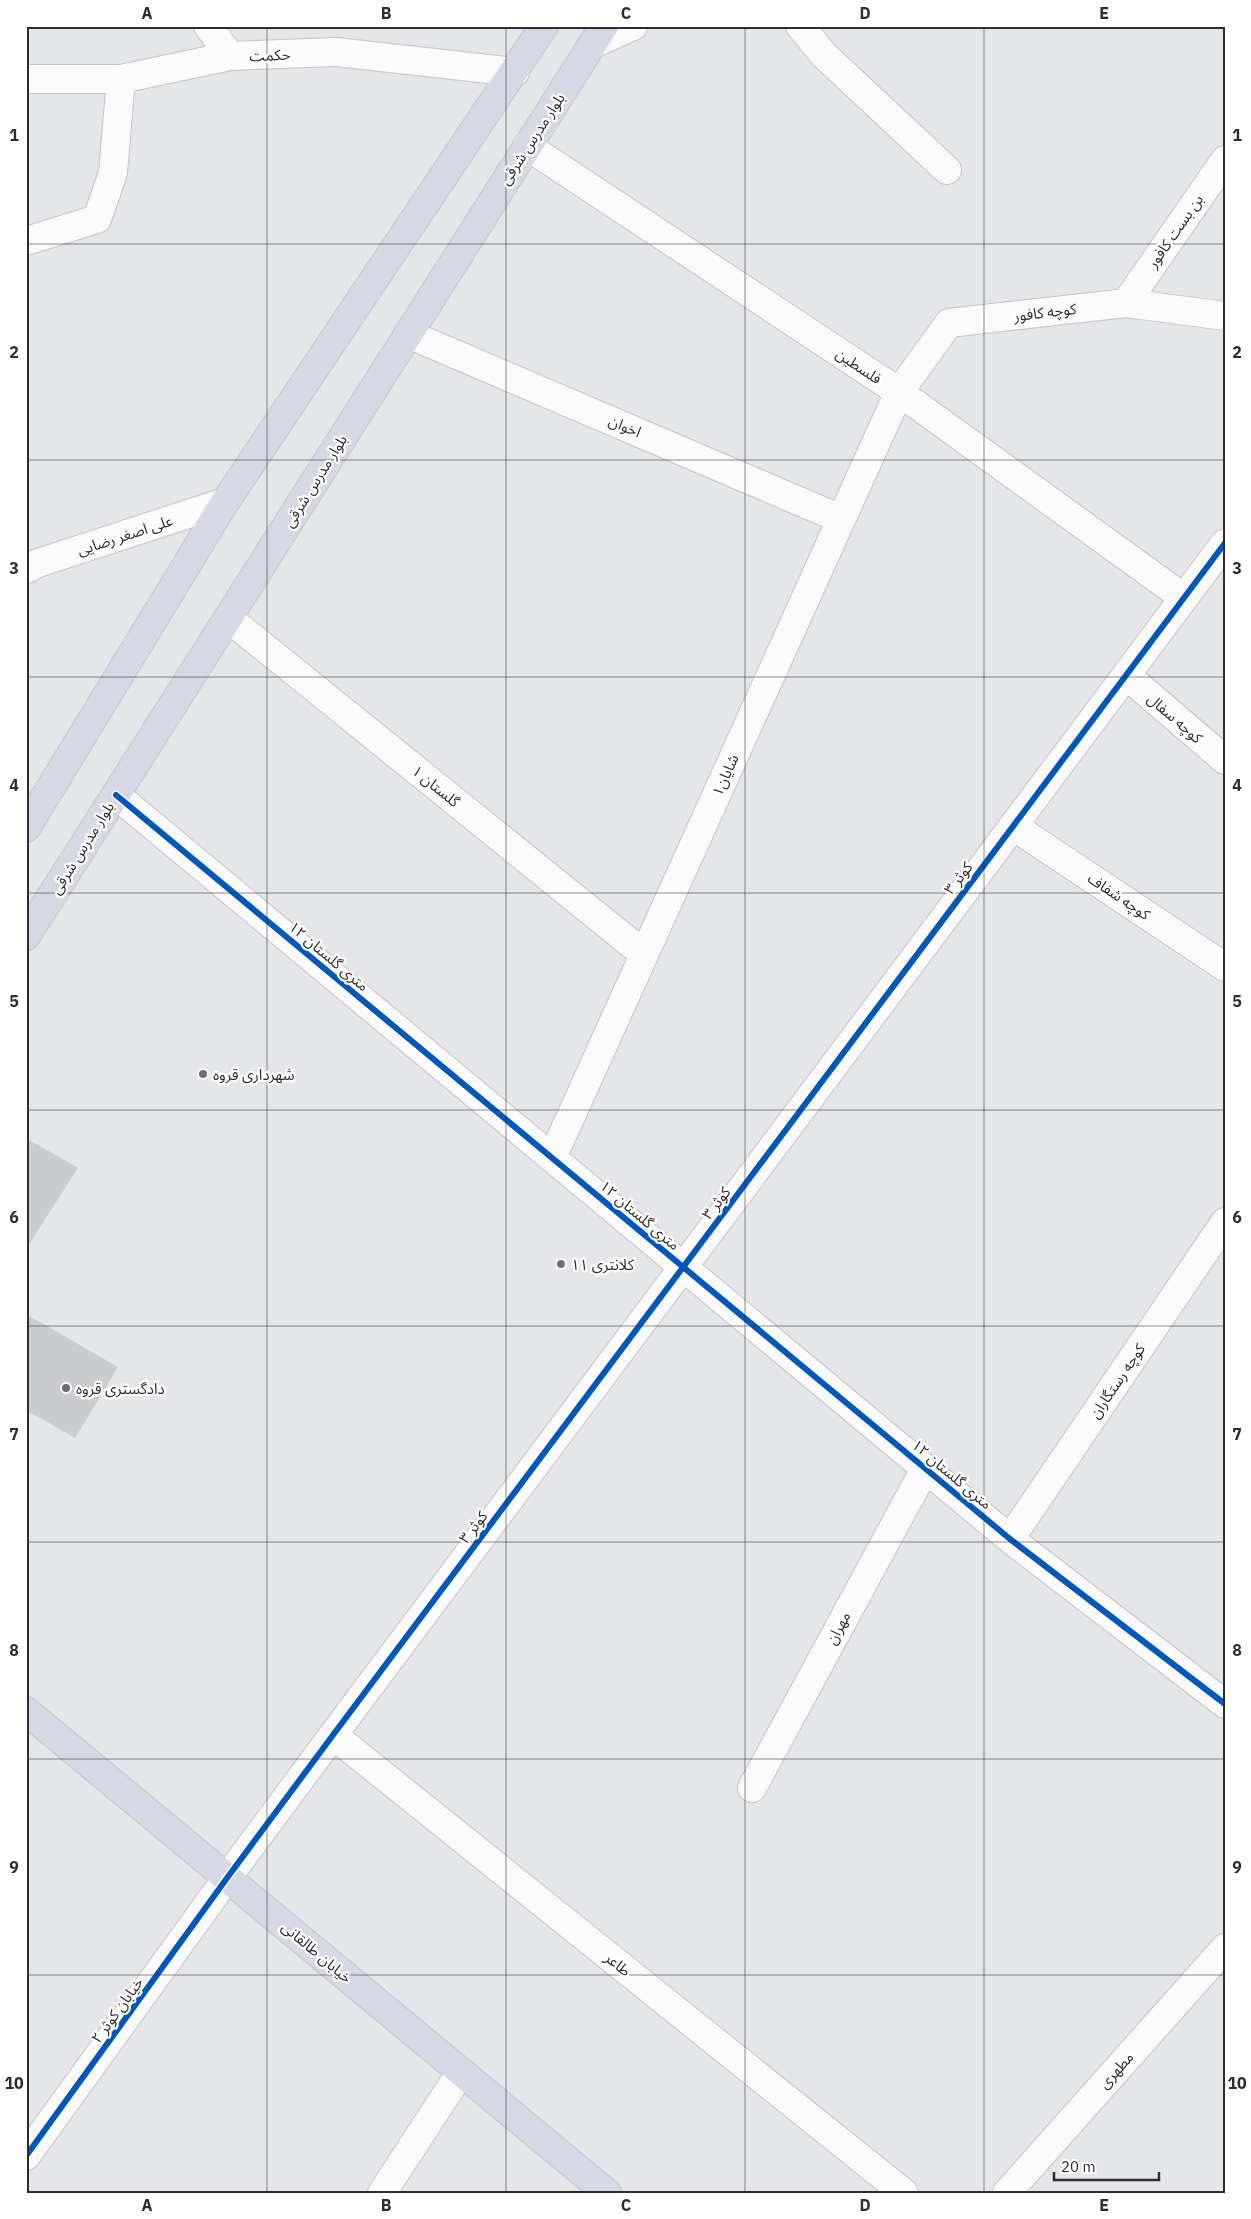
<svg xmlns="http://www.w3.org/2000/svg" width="1251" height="2219" viewBox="0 0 1251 2219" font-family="'IBM Plex Sans','Noto Sans Arabic',sans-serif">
<rect width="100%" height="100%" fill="#e5e6ea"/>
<!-- building -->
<path fill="#cbcccf" d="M 26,1138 L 78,1168 L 26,1249 Z
M 26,1314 L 118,1367 L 75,1438 L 26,1410 Z"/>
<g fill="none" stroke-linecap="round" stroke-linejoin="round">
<!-- minor casing -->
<g stroke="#c2c3c3" stroke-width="30">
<path id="minor" d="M 208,26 L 230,56
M 800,26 L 824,55 L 947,170
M 593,44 L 633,26
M 26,79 L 121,79 L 230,56 L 336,52 L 515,72
M 527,146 L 899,392 L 1184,598
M 26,241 L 97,219 L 113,173 L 121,79
M 1126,303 L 1225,160
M 408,334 L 841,519
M 26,569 L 38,563 L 225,502
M 228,618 L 644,954
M 1126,675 L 1225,760
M 116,795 L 1010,1539 L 1225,1704
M 1013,826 L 1225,967
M 552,1158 L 899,392 L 949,323 L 1126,303 L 1225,316
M 1010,1539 L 1225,1222
M 333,1735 L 904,2193
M 752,1788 L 925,1469
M 26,2156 L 227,1878 L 333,1735 L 1225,543
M 382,2193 L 461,2072
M 1007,2193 L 1225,1948"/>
</g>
<!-- major casing -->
<g stroke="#c3c4c6" stroke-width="30">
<path id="major" d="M 26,828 L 225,502 L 544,26
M 26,936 L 604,26
M 26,1711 L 607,2193"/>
</g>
<!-- minor -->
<use href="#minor" stroke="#fbfbfc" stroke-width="28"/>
<!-- major -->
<use href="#major" stroke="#d7d8e6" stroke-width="28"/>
<!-- cycleway casing -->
<g stroke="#fff" stroke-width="9">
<path id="cycleway" d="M 116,795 L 1010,1539 L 1225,1704
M 26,2156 L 227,1878 L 333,1735 L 1225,543"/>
</g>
<!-- cycleway -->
<use href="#cycleway" stroke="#0057b8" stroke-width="6"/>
</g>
<!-- grid -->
<path fill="none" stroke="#2d2d2d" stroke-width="1" stroke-opacity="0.55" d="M 267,26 L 267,2193M 506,26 L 506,2193M 745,26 L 745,2193M 984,26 L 984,2193M 26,244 L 1225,244M 26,460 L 1225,460M 26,677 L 1225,677M 26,893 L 1225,893M 26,1110 L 1225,1110M 26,1326 L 1225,1326M 26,1542 L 1225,1542M 26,1759 L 1225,1759M 26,1975 L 1225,1975"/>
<!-- markers -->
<g fill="#6d6e6f" stroke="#fff" stroke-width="2">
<circle cx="203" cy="1074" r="5"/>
<circle cx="561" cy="1264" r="5"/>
<circle cx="66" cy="1388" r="5"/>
</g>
<g text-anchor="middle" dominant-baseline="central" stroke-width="4.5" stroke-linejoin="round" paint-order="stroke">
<!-- street labels -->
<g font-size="15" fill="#2d2d2d" stroke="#fff">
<text transform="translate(270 55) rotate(-2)">حکمت</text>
<text transform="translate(532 139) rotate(-57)">بلوار مدرس شرقی</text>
<text transform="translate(1175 231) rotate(-55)">بن بست کافور</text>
<text transform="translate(1045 312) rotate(-7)">کوچه کافور</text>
<text transform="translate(859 366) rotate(34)">فلسطین</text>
<text transform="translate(625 426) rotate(23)">اخوان</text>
<text transform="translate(315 481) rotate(-58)">بلوار مدرس شرقی</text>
<text transform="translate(125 535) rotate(-18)">علی اصغر رضایی</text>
<text transform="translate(1175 718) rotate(41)">کوچه سفال</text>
<text transform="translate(725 775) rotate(-66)">شایان۱</text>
<text transform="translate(436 786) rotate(39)">گلستان ۱</text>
<text transform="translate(82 848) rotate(-58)">بلوار مدرس شرقی</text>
<text transform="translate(958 878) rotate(-53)">کوثر ۳</text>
<text transform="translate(1119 896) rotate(34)">کوچه شفاف</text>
<text transform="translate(329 956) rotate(40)">۱۲ متری گلستان</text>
<text transform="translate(716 1203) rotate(-53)">کوثر ۳</text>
<text transform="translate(640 1215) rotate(40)">۱۲ متری گلستان</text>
<text transform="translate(1117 1381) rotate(-56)">کوچه رستگاران</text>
<text transform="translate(952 1474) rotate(40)">۱۲ متری گلستان</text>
<text transform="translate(473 1527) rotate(-53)">کوثر ۳</text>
<text transform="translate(838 1628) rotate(-62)">مهران</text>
<text transform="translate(317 1952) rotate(40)">خیابان طالقانی</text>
<text transform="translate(618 1964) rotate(39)">طاعر</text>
<text transform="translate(117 2010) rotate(-54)">خیابان کوثر ۲</text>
<text transform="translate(1116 2070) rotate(-48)">مطهری</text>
</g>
<!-- poi labels -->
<g font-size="15" fill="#2d2d2d" stroke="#fff" text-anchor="start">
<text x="213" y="1074">شهرداری قروه</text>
<text x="571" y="1264">کلانتری ۱۱</text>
<text x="76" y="1388">دادگستری قروه</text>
</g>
</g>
<!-- border -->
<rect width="1251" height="2219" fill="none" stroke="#ffffff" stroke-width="55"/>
<!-- scale -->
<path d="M1054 2172v8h105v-8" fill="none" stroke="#2d2d2d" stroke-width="2.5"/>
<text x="1061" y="2172" font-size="15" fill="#2d2d2d" stroke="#ffffff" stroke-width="4" paint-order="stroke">20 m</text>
<rect x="28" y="28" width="1196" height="2164" fill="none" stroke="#2d2d2d" stroke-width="2"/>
<g font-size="16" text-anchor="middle" font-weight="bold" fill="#2d2d2d">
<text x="147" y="19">A</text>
<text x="386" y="19">B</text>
<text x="626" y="19">C</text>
<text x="865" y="19">D</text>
<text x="1104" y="19">E</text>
<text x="14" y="141">1</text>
<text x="1237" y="141">1</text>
<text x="14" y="358">2</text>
<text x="1237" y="358">2</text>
<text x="14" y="574">3</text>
<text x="1237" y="574">3</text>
<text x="14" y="791">4</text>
<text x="1237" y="791">4</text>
<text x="14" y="1007">5</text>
<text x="1237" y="1007">5</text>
<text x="14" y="1223">6</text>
<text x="1237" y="1223">6</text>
<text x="14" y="1440">7</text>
<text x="1237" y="1440">7</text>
<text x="14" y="1656">8</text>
<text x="1237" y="1656">8</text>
<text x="14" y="1873">9</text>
<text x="1237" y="1873">9</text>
<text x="14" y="2089">10</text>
<text x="1237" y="2089">10</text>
<text x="147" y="2211">A</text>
<text x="386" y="2211">B</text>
<text x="626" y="2211">C</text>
<text x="865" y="2211">D</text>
<text x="1104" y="2211">E</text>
</g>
</svg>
